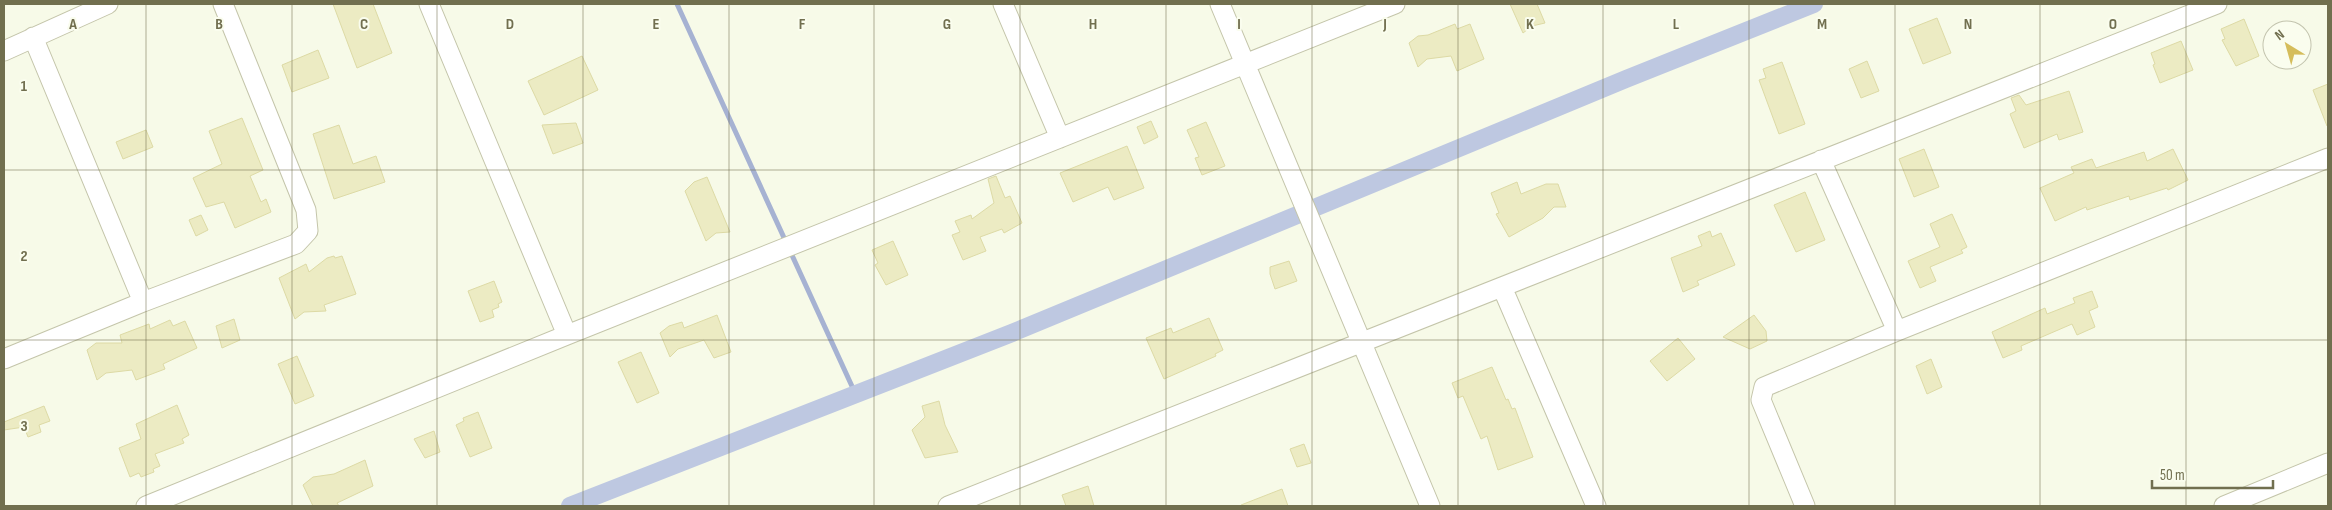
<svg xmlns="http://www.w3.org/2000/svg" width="2332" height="510" viewBox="0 0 2332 510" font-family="'Sofia Sans Condensed',sans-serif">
<rect width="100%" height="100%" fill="#f7fae8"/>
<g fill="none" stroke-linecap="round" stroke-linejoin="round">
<!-- stream -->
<path stroke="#a6b2d2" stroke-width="5" d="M 677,4 L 856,395"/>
<!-- canal -->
<path stroke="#bec8e1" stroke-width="18" d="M 570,506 L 1012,333 L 1626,79 L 1814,4"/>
</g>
<!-- building -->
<path fill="#ecebc3" stroke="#dddaa5" d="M 333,4 L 373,4 L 392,53 L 357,68 Z
M 1510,4 L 1537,4 L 1545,23 L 1532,26 L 1523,33 Z
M 1937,18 L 1951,53 L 1923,64 L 1909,29 Z
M 2244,19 L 2259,56 L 2236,66 L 2222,40 L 2225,39 L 2221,29 Z
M 1455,24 L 1457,29 L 1470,24 L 1484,59 L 1457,71 L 1451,56 L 1427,59 L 1418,67 L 1409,43 L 1418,36 L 1428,35 Z
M 2181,41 L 2193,70 L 2160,83 L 2153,65 L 2155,64 L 2151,53 Z
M 318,50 L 329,78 L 292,92 L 282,65 Z
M 582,56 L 598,90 L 544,115 L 528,81 Z
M 1867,61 L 1879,91 L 1861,98 L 1849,69 Z
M 1782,62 L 1805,124 L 1779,134 L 1759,80 L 1766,78 L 1763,69 Z
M 2328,84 L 2328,126 L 2327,126 L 2313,90 Z
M 2069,91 L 2083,132 L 2059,140 L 2057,134 L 2024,148 L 2010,114 L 2016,111 L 2011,98 L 2019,95 L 2026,105 Z
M 242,118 L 263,170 L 250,176 L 261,202 L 266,199 L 271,212 L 235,228 L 224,202 L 206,207 L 193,178 L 222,164 L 209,131 Z
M 1151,121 L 1158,137 L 1144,144 L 1137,127 Z
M 1206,122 L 1225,166 L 1202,175 L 1195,158 L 1199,157 L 1187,130 Z
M 576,123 L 583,143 L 553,154 L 542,125 Z
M 339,125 L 353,164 L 376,156 L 385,182 L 334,199 L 313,134 Z
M 146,130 L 153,147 L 123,159 L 116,142 Z
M 1127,146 L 1144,188 L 1114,200 L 1108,187 L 1073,202 L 1060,173 Z
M 1924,149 L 1939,187 L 1914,197 L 1899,159 Z
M 2173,149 L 2188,180 L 2168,190 L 2167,188 L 2130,200 L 2129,196 L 2087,210 L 2086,207 L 2055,221 L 2040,188 L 2074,173 L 2071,167 L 2092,159 L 2096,168 L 2144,152 L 2147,161 Z
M 996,176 L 1005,198 L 1010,196 L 1022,223 L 1004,233 L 1002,229 L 980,237 L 986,251 L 963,260 L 952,235 L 960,232 L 955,221 L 971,215 L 972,219 L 994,203 L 988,179 Z
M 707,177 L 730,232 L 716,233 L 706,241 L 685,191 L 694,182 Z
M 1517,182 L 1521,194 L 1546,184 L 1558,184 L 1566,207 L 1554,207 L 1543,218 L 1509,237 L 1496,214 L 1499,213 L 1491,193 Z
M 1805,192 L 1825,240 L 1796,252 L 1774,205 Z
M 1952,214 L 1967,247 L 1961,250 L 1963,253 L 1930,267 L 1936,281 L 1920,288 L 1908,261 L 1940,247 L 1930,224 Z
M 201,215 L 208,230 L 196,236 L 189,220 Z
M 1710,231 L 1712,237 L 1721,233 L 1735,265 L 1697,281 L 1699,285 L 1683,292 L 1671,258 L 1702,246 L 1698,236 Z
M 893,241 L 908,275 L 886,285 L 875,265 L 878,263 L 872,250 Z
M 334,256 L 335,258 L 342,256 L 356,294 L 324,305 L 326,311 L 304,312 L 295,319 L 279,278 L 306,264 L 309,272 L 327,258 Z
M 1289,261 L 1297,281 L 1275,289 L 1270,274 L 1270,267 Z
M 494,281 L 502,302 L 498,304 L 499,307 L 492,310 L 494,317 L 480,322 L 468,291 Z
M 2092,291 L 2098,307 L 2089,311 L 2095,327 L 2077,335 L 2072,324 L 2021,346 L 2022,350 L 2003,358 L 1992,332 L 2045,308 L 2047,314 L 2075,303 L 2073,298 Z
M 717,315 L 731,352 L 714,358 L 704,340 L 678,349 L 670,357 L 660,333 L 669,326 L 682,322 L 684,328 Z
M 1754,315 L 1766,331 L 1767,341 L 1750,349 L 1723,337 Z
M 1209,318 L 1223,350 L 1215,354 L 1216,356 L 1164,379 L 1146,338 L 1171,328 L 1173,333 Z
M 234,319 L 240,340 L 222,348 L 216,326 Z
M 170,320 L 173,326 L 185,321 L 197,348 L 163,364 L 165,369 L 136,380 L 132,370 L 106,373 L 97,380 L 87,350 L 96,343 L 122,343 L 120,335 L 149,324 L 150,329 Z
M 1678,338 L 1695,359 L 1667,381 L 1650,361 Z
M 641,352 L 659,393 L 637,403 L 618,362 Z
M 297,356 L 314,396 L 295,404 L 278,364 Z
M 1931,359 L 1942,387 L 1927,394 L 1916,366 Z
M 1492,367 L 1506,400 L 1508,399 L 1512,409 L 1515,408 L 1533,457 L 1498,470 L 1487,436 L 1481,439 L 1463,396 L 1458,398 L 1452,383 Z
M 939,401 L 945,425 L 958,452 L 925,458 L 912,430 L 925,417 L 922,406 Z
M 177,405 L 189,435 L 182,439 L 184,443 L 155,454 L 160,466 L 153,469 L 154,472 L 141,477 L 139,473 L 130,477 L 119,448 L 141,439 L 136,424 Z
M 44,406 L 50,421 L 39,425 L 41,432 L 28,437 L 24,427 L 4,430 L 4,422 Z
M 478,412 L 492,448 L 470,457 L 456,425 L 464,421 L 463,418 Z
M 434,431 L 440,452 L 425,458 L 414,439 Z
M 1304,444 L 1311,463 L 1297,467 L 1290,449 Z
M 365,460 L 373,486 L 337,503 L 339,506 L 313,506 L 303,485 L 313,477 L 334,474 Z
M 1088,486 L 1094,506 L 1066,506 L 1062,495 Z
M 1282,489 L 1288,506 L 1241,506 L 1241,505 Z"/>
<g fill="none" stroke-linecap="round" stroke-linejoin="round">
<!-- minor casing -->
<g stroke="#c4c5aa" stroke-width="21">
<path id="minor" d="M 429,4 L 567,335
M 1003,4 L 1060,138
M 1220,4 L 1430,506
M 33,37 L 143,302
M 4,51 L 108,4
M 1821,160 L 1897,331
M 1502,287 L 1596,506
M 4,359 L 143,302 L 296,244 L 308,231 L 306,210 L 223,4
M 146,506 L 567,335 L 1395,4
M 948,506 L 2217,4
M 1805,506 L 1761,400 L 1764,387 L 1897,331 L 2328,158
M 2224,506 L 2328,463"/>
</g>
<!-- minor -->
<use href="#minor" stroke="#fff" stroke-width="19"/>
</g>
<!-- grid -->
<path fill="none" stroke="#716f4f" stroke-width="1" stroke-opacity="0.55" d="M 146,4 L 146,506M 292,4 L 292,506M 437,4 L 437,506M 583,4 L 583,506M 729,4 L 729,506M 874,4 L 874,506M 1020,4 L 1020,506M 1166,4 L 1166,506M 1312,4 L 1312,506M 1458,4 L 1458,506M 1603,4 L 1603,506M 1749,4 L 1749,506M 1895,4 L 1895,506M 2040,4 L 2040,506M 2186,4 L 2186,506M 4,170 L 2328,170M 4,340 L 2328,340"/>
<g font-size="16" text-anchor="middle" font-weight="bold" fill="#716f4f" stroke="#fafdee" stroke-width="4" stroke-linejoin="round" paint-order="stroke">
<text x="73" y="29">A</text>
<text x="219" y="29">B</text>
<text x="364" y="29">C</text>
<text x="510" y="29">D</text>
<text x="656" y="29">E</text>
<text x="802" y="29">F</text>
<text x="947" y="29">G</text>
<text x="1093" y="29">H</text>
<text x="1239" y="29">I</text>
<text x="1385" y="29">J</text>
<text x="1530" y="29">K</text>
<text x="1676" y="29">L</text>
<text x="1822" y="29">M</text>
<text x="1968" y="29">N</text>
<text x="2113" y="29">O</text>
<text x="24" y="91">1</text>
<text x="24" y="261">2</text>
<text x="24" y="431">3</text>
</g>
<!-- border -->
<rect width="2332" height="510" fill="none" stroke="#716f4f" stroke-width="10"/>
<!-- north arrow -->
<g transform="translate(2287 45) rotate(323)"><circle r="24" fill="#fafdee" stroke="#c3c4ae"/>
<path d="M0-4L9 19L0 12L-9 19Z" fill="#d5bd5b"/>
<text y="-8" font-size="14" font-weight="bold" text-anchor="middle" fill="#716f4f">N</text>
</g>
<!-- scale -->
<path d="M2152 480v8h121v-8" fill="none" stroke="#716f4f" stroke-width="2.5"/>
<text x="2160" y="480" font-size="15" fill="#716f4f" stroke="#fafdee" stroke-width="4" paint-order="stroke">50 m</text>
</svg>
